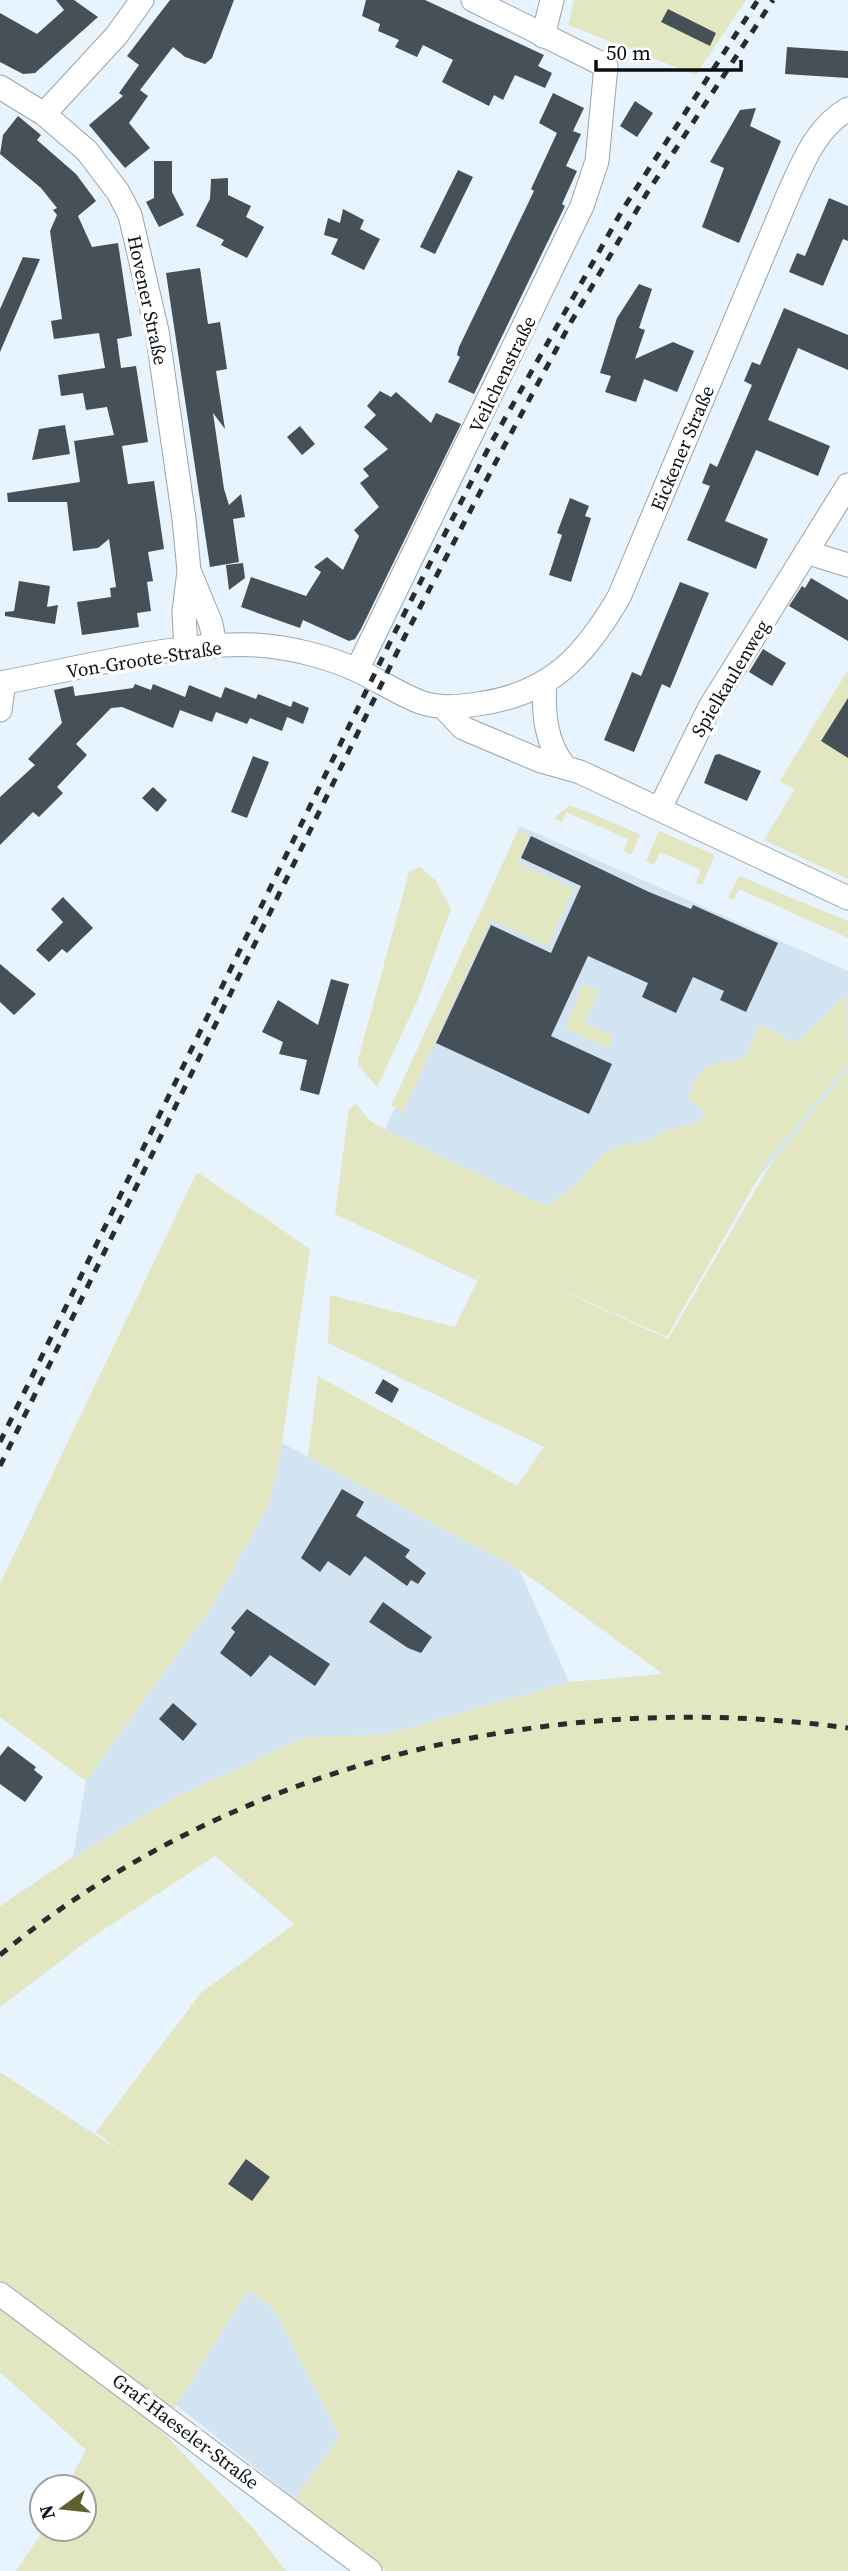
<svg xmlns="http://www.w3.org/2000/svg" width="848" height="2571" viewBox="0 0 848 2571" font-family="'Source Serif 4',serif">
<rect width="100%" height="100%" fill="#e7f3fd"/>
<!-- built -->
<path fill="#d2e4f2" d="M 520,826 L 848,971 L 848,1069 L 668,1287 L 383,1134 Z
M 282,1443 L 519,1569 L 569,1682 L 384,1735 L 306,1737 L 180,1795 L 73,1857 L 86,1781 L 214,1603 L 269,1505 Z
M 248,2290 L 274,2309 L 340,2436 L 295,2499 L 176,2405 Z"/>
<!-- green -->
<path fill="#e3e7c1" d="M 574,0 L 746,0 L 696,75 L 568,25 Z
M 848,670 L 848,879 L 764,840 L 795,789 L 779,782 Z
M 570,805 L 640,834 L 631,855 L 624,851 L 628,839 L 566,812 L 562,822 L 554,818 Z
M 518,830 L 530,835 L 518,863 L 574,889 L 548,946 L 491,920 L 403,1112 L 391,1106 Z
M 659,831 L 715,855 L 702,885 L 696,883 L 701,870 L 660,852 L 654,865 L 646,861 Z
M 420,867 L 436,881 L 451,909 L 419,997 L 377,1087 L 358,1065 L 358,1060 L 409,872 Z
M 739,876 L 848,921 L 848,938 L 739,889 L 733,900 L 728,898 Z
M 584,984 L 599,991 L 585,1023 L 614,1036 L 608,1048 L 565,1028 Z
M 846,995 L 848,1064 L 769,1159 L 667,1337 L 488,1257 L 668,1339 L 772,1162 L 848,1069 L 848,2571 L 386,2571 L 295,2499 L 340,2436 L 274,2309 L 248,2290 L 161,2430 L 253,2528 L 286,2571 L 16,2571 L 44,2529 L 84,2529 L 84,2487 L 66,2487 L 86,2450 L 0,2372 L 0,2072 L 120,2151 L 96,2132 L 201,1993 L 294,1924 L 215,1856 L 91,1938 L 0,2007 L 0,1906 L 73,1857 L 180,1795 L 306,1737 L 384,1735 L 569,1682 L 663,1674 L 519,1569 L 308,1457 L 318,1376 L 517,1486 L 544,1447 L 328,1343 L 330,1295 L 455,1327 L 483,1269 L 476,1280 L 335,1214 L 349,1109 L 356,1104 L 369,1120 L 387,1131 L 546,1206 L 575,1186 L 602,1155 L 617,1146 L 646,1141 L 667,1130 L 701,1121 L 703,1111 L 688,1098 C 698,1062 711,1064 744,1059 L 760,1025 L 796,1043 Z
M 197,1172 L 310,1249 L 282,1443 L 269,1505 L 214,1603 L 86,1781 L 0,1717 L 0,1584 Z"/>
<!-- building -->
<path fill="#465058" d="M 56,0 L 74,0 L 98,17 L 35,73 L 23,74 L 0,62 L 0,13 L 37,34 L 64,10 Z
M 170,0 L 234,0 L 212,58 L 205,64 L 185,57 L 173,47 L 140,90 L 148,96 L 129,123 L 150,148 L 125,168 L 89,125 L 123,96 L 119,93 L 139,65 L 127,56 Z
M 366,0 L 425,0 L 544,55 L 538,66 L 552,73 L 545,88 L 515,75 L 503,100 L 494,95 L 489,106 L 442,82 L 453,60 L 423,45 L 417,57 L 395,47 L 399,40 L 378,31 L 380,24 L 362,16 Z
M 668,9 L 716,33 L 710,46 L 661,22 Z
M 787,47 L 848,51 L 848,78 L 785,74 Z
M 553,93 L 584,108 L 573,131 L 581,134 L 566,166 L 577,171 L 562,204 L 565,206 L 474,394 L 448,382 L 460,357 L 457,355 L 459,347 L 534,191 L 531,189 L 557,133 L 539,123 Z
M 635,101 L 653,113 L 637,137 L 620,126 Z
M 756,108 L 750,126 L 781,141 L 739,243 L 702,227 L 724,168 L 710,162 L 740,110 Z
M 18,116 L 41,135 L 37,140 L 76,174 L 96,201 L 78,216 L 92,247 L 118,243 L 132,336 L 117,339 L 121,368 L 136,366 L 148,442 L 122,446 L 128,484 L 154,481 L 164,549 L 148,552 L 153,581 L 147,582 L 151,611 L 137,613 L 139,627 L 82,635 L 77,602 L 111,597 L 110,588 L 116,587 L 109,539 L 98,548 L 73,551 L 67,502 L 8,502 L 7,493 L 80,482 L 74,441 L 114,435 L 107,407 L 86,410 L 83,393 L 61,396 L 58,375 L 105,368 L 99,333 L 54,339 L 51,321 L 62,319 L 50,231 L 57,215 L 53,210 L 57,208 L 41,188 L 0,154 L 3,135 Z
M 154,161 L 172,161 L 172,192 L 184,215 L 159,227 L 146,202 L 154,198 Z
M 458,170 L 473,177 L 435,254 L 420,247 Z
M 228,178 L 228,195 L 251,206 L 246,217 L 264,227 L 247,258 L 221,245 L 224,240 L 196,226 L 210,199 L 211,179 Z
M 829,198 L 848,206 L 848,241 L 843,239 L 823,286 L 789,272 L 797,253 L 805,256 Z
M 343,209 L 364,220 L 360,229 L 380,239 L 364,270 L 331,254 L 338,239 L 324,235 L 328,218 L 340,223 Z
M 23,257 L 40,259 L 0,352 L 0,309 Z
M 200,268 L 208,324 L 220,322 L 227,369 L 216,371 L 225,429 L 213,413 L 224,489 L 229,505 L 241,494 L 245,517 L 233,519 L 239,562 L 210,567 L 166,273 Z
M 639,284 L 652,289 L 639,328 L 645,330 L 635,359 L 673,342 L 694,351 L 677,392 L 644,379 L 636,402 L 605,392 L 611,376 L 600,373 L 617,318 Z
M 784,308 L 848,335 L 848,370 L 798,348 L 768,420 L 830,446 L 818,476 L 756,450 L 725,521 L 768,539 L 756,569 L 687,540 L 710,486 L 702,483 L 710,463 L 717,467 L 752,385 L 744,381 L 752,362 L 760,365 Z
M 380,391 L 391,397 L 396,392 L 431,423 L 436,413 L 461,424 L 361,629 L 355,639 L 349,641 L 303,620 L 300,628 L 241,607 L 251,577 L 306,596 L 321,572 L 314,567 L 327,557 L 343,570 L 359,536 L 354,530 L 379,507 L 360,483 L 369,476 L 363,469 L 388,449 L 364,427 L 376,415 L 367,406 Z
M 65,425 L 70,454 L 32,460 L 39,429 Z
M 300,426 L 315,444 L 302,455 L 287,437 Z
M 570,498 L 589,506 L 585,516 L 591,518 L 571,582 L 549,575 L 562,535 L 557,533 Z
M 243,563 L 245,578 L 229,590 L 226,565 Z
M 811,578 L 848,600 L 848,641 L 789,606 L 802,586 L 805,588 Z
M 19,581 L 50,586 L 47,607 L 58,605 L 55,624 L 5,616 L 5,612 L 14,611 Z
M 680,582 L 709,593 L 670,688 L 662,684 L 634,752 L 604,740 L 632,672 L 641,676 Z
M 763,649 L 786,663 L 772,686 L 749,672 Z
M 135,684 L 151,690 L 153,684 L 185,697 L 189,685 L 221,698 L 225,687 L 256,699 L 258,694 L 291,707 L 293,701 L 309,708 L 303,724 L 287,717 L 282,731 L 250,718 L 247,724 L 216,712 L 212,722 L 180,710 L 173,728 L 122,707 L 111,708 L 76,744 L 87,755 L 57,787 L 63,793 L 39,817 L 33,812 L 0,845 L 0,797 L 35,765 L 28,759 L 62,723 L 54,690 L 73,686 L 75,696 L 133,688 Z
M 848,698 L 848,758 L 821,741 Z
M 719,754 L 761,771 L 747,801 L 704,783 L 715,755 Z
M 253,756 L 269,762 L 247,818 L 231,812 Z
M 153,787 L 167,800 L 157,812 L 142,798 Z
M 531,836 L 649,892 L 691,909 L 693,905 L 778,943 L 746,1012 L 720,1000 L 724,991 L 693,977 L 676,1013 L 642,997 L 648,983 L 588,956 L 551,1036 L 612,1064 L 589,1114 L 436,1043 L 491,925 L 551,953 L 581,886 L 521,858 Z
M 63,897 L 93,928 L 67,953 L 62,949 L 49,962 L 36,950 L 63,922 L 51,909 Z
M 0,964 L 36,994 L 14,1015 L 0,1002 Z
M 331,979 L 349,984 L 319,1095 L 300,1090 L 307,1060 L 279,1054 L 283,1042 L 262,1032 L 278,1000 L 318,1025 Z
M 383,1379 L 399,1389 L 392,1403 L 375,1393 Z
M 342,1489 L 364,1502 L 356,1516 L 410,1550 L 405,1557 L 426,1573 L 418,1584 L 411,1580 L 407,1586 L 365,1556 L 350,1576 L 328,1561 L 320,1572 L 301,1558 Z
M 383,1602 L 432,1637 L 421,1653 L 408,1648 L 369,1622 Z
M 247,1609 L 330,1664 L 315,1686 L 270,1655 L 251,1677 L 220,1653 L 235,1632 L 231,1628 Z
M 173,1703 L 197,1724 L 183,1741 L 159,1719 Z
M 8,1746 L 36,1767 L 34,1770 L 43,1777 L 25,1802 L 0,1784 L 0,1756 Z
M 246,2159 L 270,2177 L 252,2201 L 228,2184 Z"/>
<g fill="none" stroke-linecap="round" stroke-linejoin="round">
<!-- minor casing -->
<g stroke="#99a4ad" stroke-width="25">
<path id="minor" d="M 543,36 L 552,0
M 0,87 L 44,114 L 87,151 L 118,192 L 130,215 L 157,331 L 184,519 L 189,571 L 184,612 L 186,649
M 44,114 L 116,36 L 142,0
M 806,552 L 848,565
M 190,573 L 211,624 L 215,646
M 357,670 L 582,206 L 597,161 L 606,66 L 473,0
M 545,681 C 543,712 545,741 564,766
M 0,683 C 78,669 179,641 256,645 C 290,647 329,657 359,671 C 380,681 399,694 420,702 C 440,709 457,707 478,704 C 550,694 584,657 619,597 L 789,193 C 804,160 816,128 848,109
M 444,708 L 463,728 L 541,761 L 580,772 L 848,898
M 0,710 L 4,682
M 660,808 L 710,707 L 848,485
M 0,2294 L 370,2571"/>
</g>
<!-- minor -->
<use href="#minor" stroke="#fff" stroke-width="23"/>
<!-- rail -->
<path stroke="#272c2f" stroke-width="5" stroke-dasharray="9 9" stroke-linecap="butt" d="M 0,1442 L 394,634 L 490,445 L 623,209 L 758,0
M 0,1466 L 404,638 L 501,452 L 571,322 L 647,193 L 773,0
M 0,1955 C 233,1763 551,1687 848,1728"/>
</g>
<g text-anchor="middle" dominant-baseline="central" stroke-width="7" stroke-linejoin="round" paint-order="stroke">
<!-- street labels -->
<g font-size="19" fill="#0b0f12" stroke="#fff">
<text transform="translate(148 300) rotate(78)">Hovener Straße</text>
<text transform="translate(502 374) rotate(-64)">Veilchenstraße</text>
<text transform="translate(682 448) rotate(-67)">Eickener Straße</text>
<text transform="translate(144 659) rotate(-9)">Von-Groote-Straße</text>
<text transform="translate(730 678) rotate(-59)">Spielkaulenweg</text>
<text transform="translate(186 2431) rotate(37)">Graf-Haeseler-Straße</text>
</g>
</g>
<!-- north arrow -->
<g transform="translate(63 2508) rotate(255)"><circle r="33" fill="#ffffff" stroke="#9d9fa0" stroke-width="2"/>
<path d="M0-5L12 26L0 18L-12 26Z" fill="#5e622f"/>
<text y="-10" font-size="19" font-weight="bold" text-anchor="middle" fill="#0b0f12">N</text>
</g>
<!-- scale -->
<path d="M596 60v10h145v-10" fill="none" stroke="#0b0f12" stroke-width="3.5"/>
<text x="606" y="60" font-size="21" fill="#0b0f12" stroke="#ffffff" stroke-width="5" paint-order="stroke">50 m</text>
</svg>
